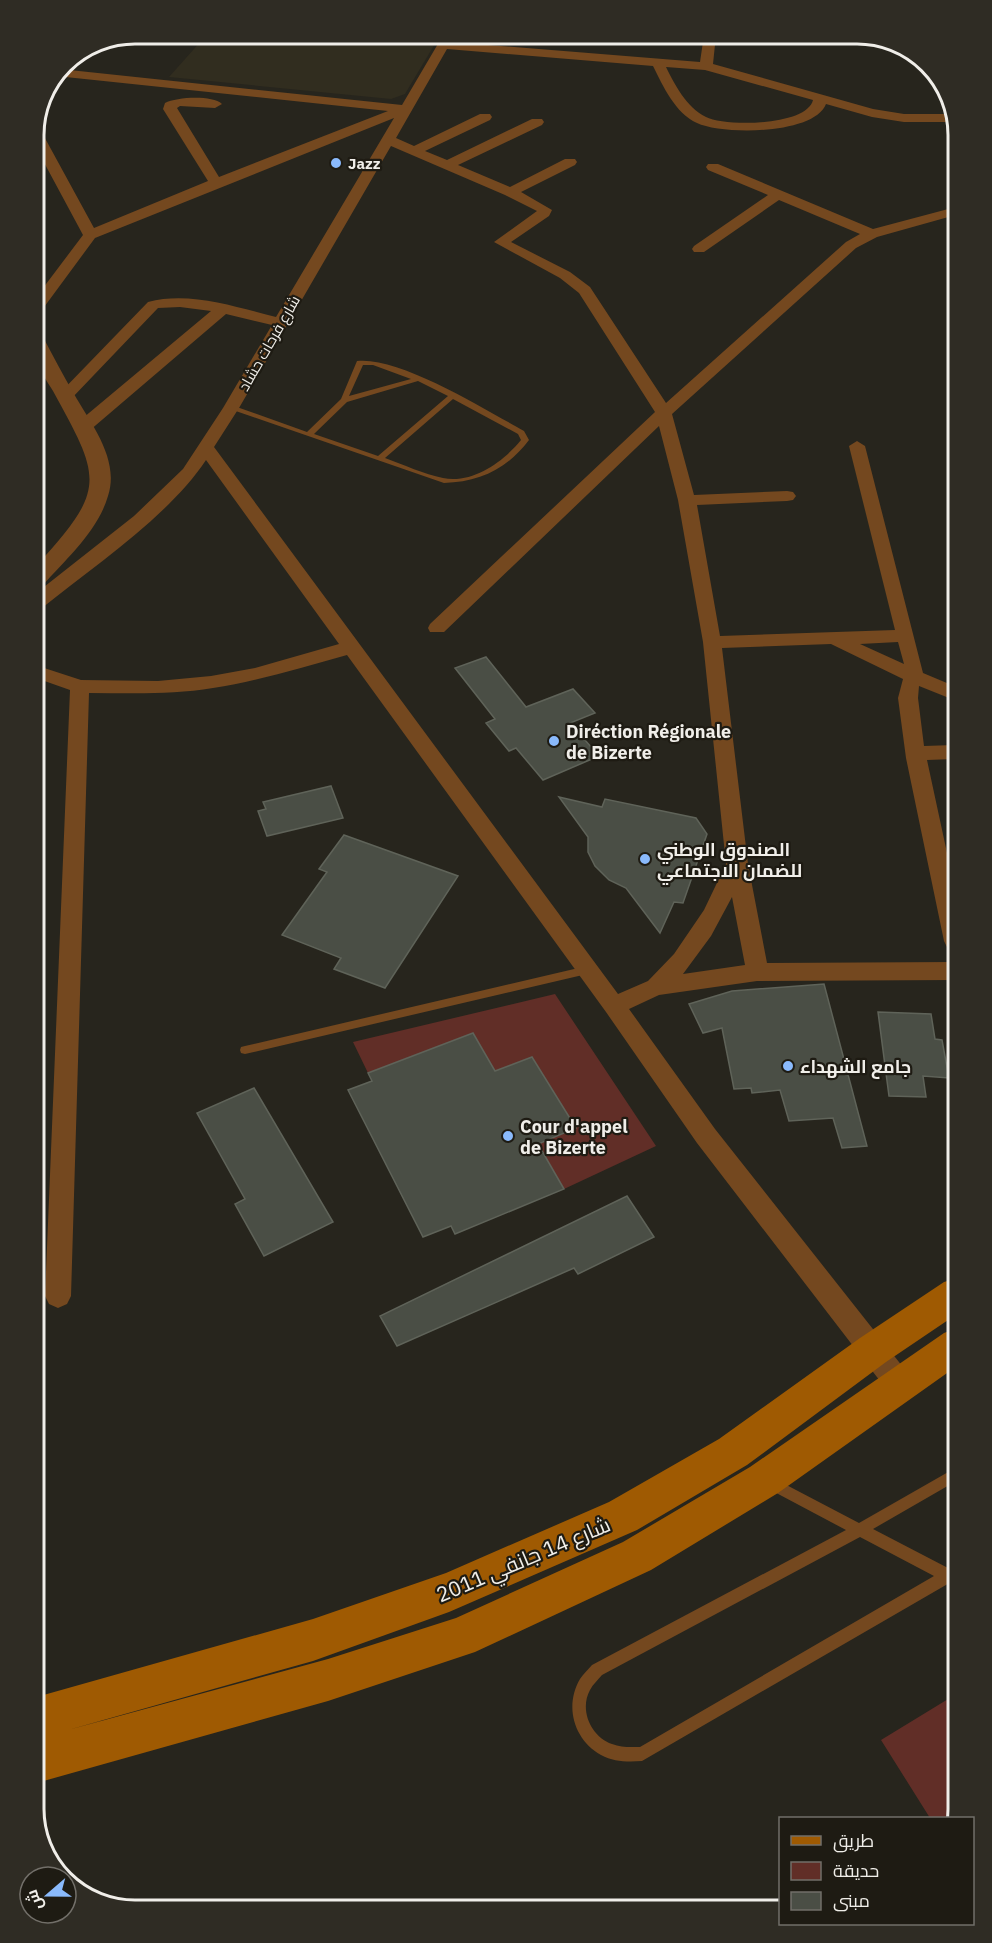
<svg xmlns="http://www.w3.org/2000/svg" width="992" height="1943" viewBox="0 0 992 1943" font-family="'IBM Plex Sans',Cairo,sans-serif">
<rect width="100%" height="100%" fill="#27251d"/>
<!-- built -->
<path fill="#312d1f" d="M 439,37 L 405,94 L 391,99 L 169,77 L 202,40 Z"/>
<!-- green -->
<path fill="#612e27" d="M 555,994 L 656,1146 L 564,1189 L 538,1144 L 575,1128 L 532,1057 L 495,1071 L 473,1033 L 368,1073 L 353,1042 Z
M 958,1693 L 959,1809 L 956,1818 L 930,1818 L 881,1740 Z"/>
<!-- building -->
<path fill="#4a4e45" stroke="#5f6359" stroke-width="1.5" d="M 486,657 L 526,707 L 573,689 L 595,713 L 570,723 L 599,756 L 543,780 L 516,748 L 509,751 L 486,723 L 495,719 L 455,668 Z
M 331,786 L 343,818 L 267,836 L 258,811 L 266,809 L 263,802 Z
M 559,797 L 602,807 L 605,799 L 696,818 L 707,834 L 683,903 L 674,902 L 660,933 L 626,888 L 609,880 L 595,866 L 588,852 L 588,837 Z
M 344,835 L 458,876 L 385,988 L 334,969 L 341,958 L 282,935 L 327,872 L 319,869 Z
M 824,984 L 867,1146 L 842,1148 L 833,1118 L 789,1121 L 780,1090 L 752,1093 L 751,1088 L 734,1089 L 722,1028 L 703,1033 L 689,1004 L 732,991 Z
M 878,1012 L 931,1014 L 935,1039 L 942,1040 L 949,1078 L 923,1076 L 926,1097 L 889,1096 Z
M 473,1033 L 495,1071 L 532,1057 L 576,1128 L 538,1144 L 564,1189 L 455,1234 L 451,1226 L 423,1237 L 348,1090 L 372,1081 L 368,1073 Z
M 254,1088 L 333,1222 L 264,1256 L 235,1204 L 245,1199 L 197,1113 Z
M 627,1196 L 654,1237 L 578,1274 L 574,1268 L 397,1346 L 380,1316 Z"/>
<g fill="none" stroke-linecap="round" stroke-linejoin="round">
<!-- service -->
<path fill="#74481f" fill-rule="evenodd" d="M 357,361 C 399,356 486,410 524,431 L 529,440 C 507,469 480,482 444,483 L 227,408 L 234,406 L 307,432 L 341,399 ZM 363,365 L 373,365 L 411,379 L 349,396 ZM 418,381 L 448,396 L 378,456 L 314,434 L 347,402 ZM 453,399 L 518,434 L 521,440 C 504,461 473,484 443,478 C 424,474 404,465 385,458 Z
M 587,966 L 591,967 L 592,970 L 591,973 L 587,974 L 245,1054 L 241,1053 L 240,1050 L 241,1047 L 245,1046 Z
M 957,1467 L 958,1480 L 873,1529 L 948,1568 L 958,1563 L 958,1578 L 642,1761 C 628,1762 614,1762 601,1755 C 574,1740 564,1706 580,1679 C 583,1674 588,1670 592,1665 L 846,1530 L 765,1487 L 763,1483 L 765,1479 L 770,1477 L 775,1479 L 859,1523 ZM 860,1537 L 934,1576 L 640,1747 C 631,1747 622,1748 612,1744 C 591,1737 579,1710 590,1690 C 593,1684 598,1680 602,1675 Z"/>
<!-- minor -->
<path fill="#74481f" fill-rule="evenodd" d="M 704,35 L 716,35 L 713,64 L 873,109 L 904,114 L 952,114 L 952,122 L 904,122 L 872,117 L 826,104 C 814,135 722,135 697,123 C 675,113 663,86 653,66 L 447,49 L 396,138 L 414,146 L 480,114 L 490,114 L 492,117 L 490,120 L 425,151 L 447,160 L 532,119 L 542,119 L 544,122 L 542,125 L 458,165 L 510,187 L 565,159 L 575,159 L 577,162 L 575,165 L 521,192 L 552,210 L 549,216 L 511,242 L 570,272 L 590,287 L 666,403 L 846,242 L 860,234 L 779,200 L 704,252 L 694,252 L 692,249 L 694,246 L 768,195 L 708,170 L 706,167 L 708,164 L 718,164 L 873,229 L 952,208 L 952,216 L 877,237 L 856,248 L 672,414 L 694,495 L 787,491 L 793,492 L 796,496 L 793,500 L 787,501 L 697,505 L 720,636 L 895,630 L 849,446 L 857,441 L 865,446 L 923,673 L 954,686 L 954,700 L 919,686 L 918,698 L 924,746 L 954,745 L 954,759 L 927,760 L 955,890 L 955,949 L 947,947 L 944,941 L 906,758 L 898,698 L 903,679 L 831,644 L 722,648 L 748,864 L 767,963 L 955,962 L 955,980 L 757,981 L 659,995 L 629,1009 L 715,1129 L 910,1376 L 914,1385 L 910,1394 L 900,1398 L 890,1394 L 697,1143 L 606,1012 L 347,655 C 303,667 259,681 213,688 C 172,695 131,693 89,693 L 71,1296 L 67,1304 L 58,1308 L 49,1304 L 45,1296 L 70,690 L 36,678 L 35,665 L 81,680 L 158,681 L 211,676 L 255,668 L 339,644 L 206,460 C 169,516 94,566 42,608 L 35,610 L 35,594 L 134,516 L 183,469 L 223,408 L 272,325 L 226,314 L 89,431 L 77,431 L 75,427 L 77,423 L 211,311 L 180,307 L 158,308 L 71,399 L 59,399 L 57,396 L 148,302 C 190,291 235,307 276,317 L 394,118 L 95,238 L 39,314 L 34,316 L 34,300 L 83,235 L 33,142 L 34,125 L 40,129 L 94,228 L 208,181 L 163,109 L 165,103 C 177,97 212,95 222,104 L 215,108 L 180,106 L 177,108 L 219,177 L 388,111 L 56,76 L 60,69 L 402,105 L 442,37 L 454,37 L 451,42 L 700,62 ZM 666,67 L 705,70 L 813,100 C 807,126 725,127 706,117 C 686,107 675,85 666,67 ZM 391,146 L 505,195 L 537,211 L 494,242 L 560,278 L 579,293 L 655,412 L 430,624 L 428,628 L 430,632 L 444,632 L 659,426 L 678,500 L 703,642 L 726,864 L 704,910 L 674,954 L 648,981 L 618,994 L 214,447 L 239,408 ZM 898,642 L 904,664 L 860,644 ZM 732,897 L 745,965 L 683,974 L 711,936 Z"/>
<!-- tertiary -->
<path fill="#74481f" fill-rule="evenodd" d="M 34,331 L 41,333 L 43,337 C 53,356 63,375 74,394 C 91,424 120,459 108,496 C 98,531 66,559 43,585 L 35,587 L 35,567 C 107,489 102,480 53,391 C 47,381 36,366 34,354 C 33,347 34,339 34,331 Z"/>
<!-- secondary -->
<path fill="#9f5a02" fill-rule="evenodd" d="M 957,1278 L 957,1314 L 886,1362 L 747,1465 L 637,1530 L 449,1612 L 313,1661 L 68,1730 L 328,1659 L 456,1618 L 623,1542 L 750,1467 L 944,1333 L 957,1328 L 957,1366 L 778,1493 L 651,1570 L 475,1652 L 328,1701 L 40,1782 L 40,1696 L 313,1619 L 446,1573 L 609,1502 L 719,1439 L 860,1338 L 944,1282 Z"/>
</g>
<!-- markers -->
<g fill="#8abafc" stroke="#1e1b13" stroke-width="2">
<circle cx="336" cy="163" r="6"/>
<circle cx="554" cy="741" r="6"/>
<circle cx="645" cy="859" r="6"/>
<circle cx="788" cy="1066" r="6"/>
<circle cx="508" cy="1136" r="6"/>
</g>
<g text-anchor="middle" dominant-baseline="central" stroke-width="4.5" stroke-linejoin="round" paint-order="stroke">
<!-- far-poi labels -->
<g font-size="15" font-weight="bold" fill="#f0eee9" stroke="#1e1b13" text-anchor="start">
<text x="348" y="163">Jazz</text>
</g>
<!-- far-street labels -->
<g font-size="15" fill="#f0eee9" stroke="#1e1b13">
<text transform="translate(269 343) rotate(-60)">شارع فرحات حشاد</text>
</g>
<!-- poi labels -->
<g font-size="18" font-weight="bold" fill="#f0eee9" stroke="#1e1b13" text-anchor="start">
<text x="566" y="731">Diréction Régionale<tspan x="566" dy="21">de Bizerte</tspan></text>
<text x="657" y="849">الصندوق الوطني<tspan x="657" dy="21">للضمان الاجتماعي</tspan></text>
<text x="800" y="1066">جامع الشهداء</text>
<text x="520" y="1126">Cour d'appel<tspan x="520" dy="21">de Bizerte</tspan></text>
</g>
<!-- near-street labels -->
<g font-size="21" fill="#f0eee9" stroke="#1e1b13">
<text transform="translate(523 1559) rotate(-23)">شارع 14 جانفي 2011</text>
</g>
</g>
<!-- crop -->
<path d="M0 0H992V1943H0ZM135 44H857A91 91 0 0 1 948 135V1809A91 91 0 0 1 857 1900H135A91 91 0 0 1 44 1809V135A91 91 0 0 1 135 44Z" fill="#2f2c24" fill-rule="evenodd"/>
<path fill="none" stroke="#f0eee9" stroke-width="3" d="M135 44H857A91 91 0 0 1 948 135V1809A91 91 0 0 1 857 1900H135A91 91 0 0 1 44 1809V135A91 91 0 0 1 135 44Z"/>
<!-- legend -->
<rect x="779" y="1817" width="195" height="108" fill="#1e1b13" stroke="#726f69" stroke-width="1.5"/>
<rect x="791" y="1836" width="30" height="9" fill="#9f5a02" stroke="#726f69" stroke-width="1.5"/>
<text x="833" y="1847" font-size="18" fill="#f0eee9">طريق</text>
<rect x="791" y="1862" width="30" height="18" fill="#612e27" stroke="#726f69" stroke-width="1.5"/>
<text x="833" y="1877" font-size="18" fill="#f0eee9">حديقة</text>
<rect x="791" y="1892" width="30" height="18" fill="#4a4e45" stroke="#726f69" stroke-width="1.5"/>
<text x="833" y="1907" font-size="18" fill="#f0eee9">مبنى</text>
<!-- north arrow -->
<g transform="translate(48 1895) rotate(250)"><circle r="28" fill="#1e1b13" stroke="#726f69" stroke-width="1.5"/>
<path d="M0-4.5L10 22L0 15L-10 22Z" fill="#8abafc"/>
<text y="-9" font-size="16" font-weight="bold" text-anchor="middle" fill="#f0eee9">ش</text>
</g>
</svg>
